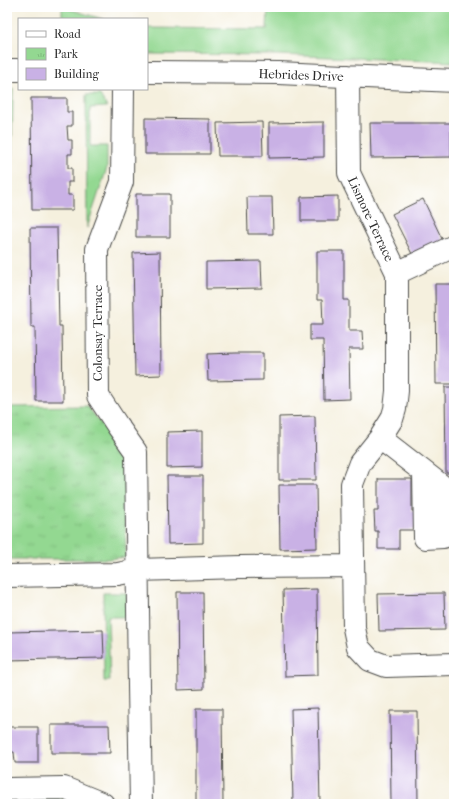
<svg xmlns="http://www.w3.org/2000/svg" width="461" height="811" viewBox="0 0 461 811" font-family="'IM FELL French Canon',serif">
<defs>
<pattern id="park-tufts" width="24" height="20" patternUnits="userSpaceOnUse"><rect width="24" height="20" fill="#93d891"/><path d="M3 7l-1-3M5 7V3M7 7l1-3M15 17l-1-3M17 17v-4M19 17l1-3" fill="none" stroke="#7fba7d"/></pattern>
</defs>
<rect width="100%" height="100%" fill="#fff"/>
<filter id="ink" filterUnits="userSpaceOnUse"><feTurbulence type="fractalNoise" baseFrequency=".025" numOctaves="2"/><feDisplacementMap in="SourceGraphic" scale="8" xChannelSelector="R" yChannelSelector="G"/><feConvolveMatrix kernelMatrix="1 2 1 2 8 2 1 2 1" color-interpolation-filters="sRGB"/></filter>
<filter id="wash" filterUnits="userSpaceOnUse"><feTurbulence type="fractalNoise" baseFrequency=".012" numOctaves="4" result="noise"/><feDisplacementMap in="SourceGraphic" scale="16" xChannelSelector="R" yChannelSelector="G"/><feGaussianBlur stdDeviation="0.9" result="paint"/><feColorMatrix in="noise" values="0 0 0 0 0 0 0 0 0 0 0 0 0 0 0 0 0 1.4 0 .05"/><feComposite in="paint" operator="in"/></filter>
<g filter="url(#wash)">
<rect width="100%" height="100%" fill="#f5f0de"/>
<!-- grass -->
<path fill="#93d891" stroke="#5f825e" d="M 62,7 L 103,19 L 62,19 Z
M 268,7 L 454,7 L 454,62 L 279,55 L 147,54 L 147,28 L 267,29 Z
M 13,88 L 12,155 L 7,155 L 7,92 Z
M 86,95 L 100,95 L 107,107 L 90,108 L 90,146 L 107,146 L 107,168 L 87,228 Z
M 103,593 L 127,593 L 127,617 L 108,617 L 110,681 L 104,681 Z
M 63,798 L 70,803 L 70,804 L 7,804 L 7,799 Z"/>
<!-- park -->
<path fill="url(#park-tufts)" stroke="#5f825e" d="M 87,406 L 124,452 L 126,557 L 109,559 L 7,559 L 7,436 L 10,436 L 9,407 Z"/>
<g id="blocks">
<!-- building -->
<path fill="#c9b1e5" d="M 31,98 L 67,98 L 67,112 L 72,112 L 72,126 L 67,126 L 68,140 L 72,140 L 72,154 L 68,154 L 68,168 L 72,168 L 72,182 L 68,182 L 68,195 L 73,195 L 73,210 L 32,210 Z
M 145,118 L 210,119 L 210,154 L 145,154 Z
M 262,122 L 263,156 L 218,156 L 217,123 Z
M 324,122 L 324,157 L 269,158 L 269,123 Z
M 370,123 L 451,123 L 451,157 L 371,158 Z
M 136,194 L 170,194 L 170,237 L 136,237 Z
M 338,196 L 338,221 L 301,221 L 301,197 Z
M 247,197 L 272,197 L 273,234 L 248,234 Z
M 423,199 L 443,241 L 413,256 L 392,214 Z
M 30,228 L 57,228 L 59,326 L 62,326 L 63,401 L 36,401 L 35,327 L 31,327 Z
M 317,251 L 344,251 L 344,300 L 349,300 L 349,331 L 362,331 L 363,349 L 349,349 L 350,399 L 324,400 L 323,340 L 310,340 L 310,325 L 323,325 L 322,300 L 317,300 Z
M 160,252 L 161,375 L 135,376 L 133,253 Z
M 261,261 L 262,288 L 206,289 L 206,262 Z
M 435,284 L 454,284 L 454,384 L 436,384 Z
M 235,353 L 263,353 L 263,380 L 208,381 L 207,354 Z
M 445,387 L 454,387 L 454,473 L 446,473 Z
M 315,416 L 316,480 L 279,480 L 279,417 Z
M 202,431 L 202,467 L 167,468 L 167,432 Z
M 167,476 L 203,476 L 203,543 L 168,544 Z
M 378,479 L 412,479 L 412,511 L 416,511 L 416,530 L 399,530 L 399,549 L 378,549 L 378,531 L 375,531 L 374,511 L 378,511 Z
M 452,484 L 454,484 L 454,524 L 453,524 Z
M 279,485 L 316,485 L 317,548 L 280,549 Z
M 317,589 L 318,675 L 285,676 L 283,590 Z
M 177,592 L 203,592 L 204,689 L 178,690 Z
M 444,593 L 445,630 L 379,631 L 378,594 Z
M 103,630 L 104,658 L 7,660 L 7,632 Z
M 318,708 L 320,804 L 293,804 L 291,709 Z
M 196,709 L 222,709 L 223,804 L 196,804 Z
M 390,711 L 417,711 L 418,804 L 391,804 Z
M 51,725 L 109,725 L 110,753 L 51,753 Z
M 7,727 L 38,727 L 38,763 L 15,763 L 14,752 L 7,752 Z"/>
</g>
</g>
<g filter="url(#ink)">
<use href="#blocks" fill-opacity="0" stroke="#494946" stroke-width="1"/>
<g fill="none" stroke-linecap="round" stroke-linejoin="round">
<!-- minor casing -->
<g stroke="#494946" stroke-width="24">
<path id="minor" d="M 7,70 L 19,70
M 147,72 L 278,73 L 454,81
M 348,76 L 349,173 L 397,273 L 397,391 L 395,409 L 392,419 L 380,438 L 360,463 L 352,484 L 354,628 L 358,647 L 370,660 L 386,666 L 454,664
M 123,89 L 122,182 L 97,249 L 98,396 L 117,425 L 136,452 L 139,686 L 141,804
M 397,273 L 454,246
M 380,438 L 442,486 L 443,537 L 425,538 L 424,472
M 7,576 L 118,574 L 137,570 L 241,567 L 353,566
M 7,789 L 64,788 L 103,804"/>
</g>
<!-- minor -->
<use href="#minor" stroke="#fff" stroke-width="22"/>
</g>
</g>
<g text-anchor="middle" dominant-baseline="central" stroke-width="3" stroke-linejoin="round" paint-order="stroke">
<!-- street labels -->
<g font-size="13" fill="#2b2b2b" stroke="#fff">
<text transform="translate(301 75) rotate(2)">Hebrides Drive</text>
<text transform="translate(371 219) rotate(65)">Lismore Terrace</text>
<text transform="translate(97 333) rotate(-90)">Colonsay Terrace</text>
</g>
</g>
<!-- margin -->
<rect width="461" height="811" fill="none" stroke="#fff" stroke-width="24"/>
<!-- legend -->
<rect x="18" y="18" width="130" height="72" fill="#ffffff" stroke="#aaaaaa"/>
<rect x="26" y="31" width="20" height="6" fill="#ffffff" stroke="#aaaaaa"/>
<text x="54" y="38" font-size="12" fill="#2b2b2b">Road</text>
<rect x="26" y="48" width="20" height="12" fill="url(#park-tufts)" stroke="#aaaaaa"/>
<text x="54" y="58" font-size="12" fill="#2b2b2b">Park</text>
<rect x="26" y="68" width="20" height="12" fill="#c9b1e5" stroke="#aaaaaa"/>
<text x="54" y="78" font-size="12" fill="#2b2b2b">Building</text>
</svg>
